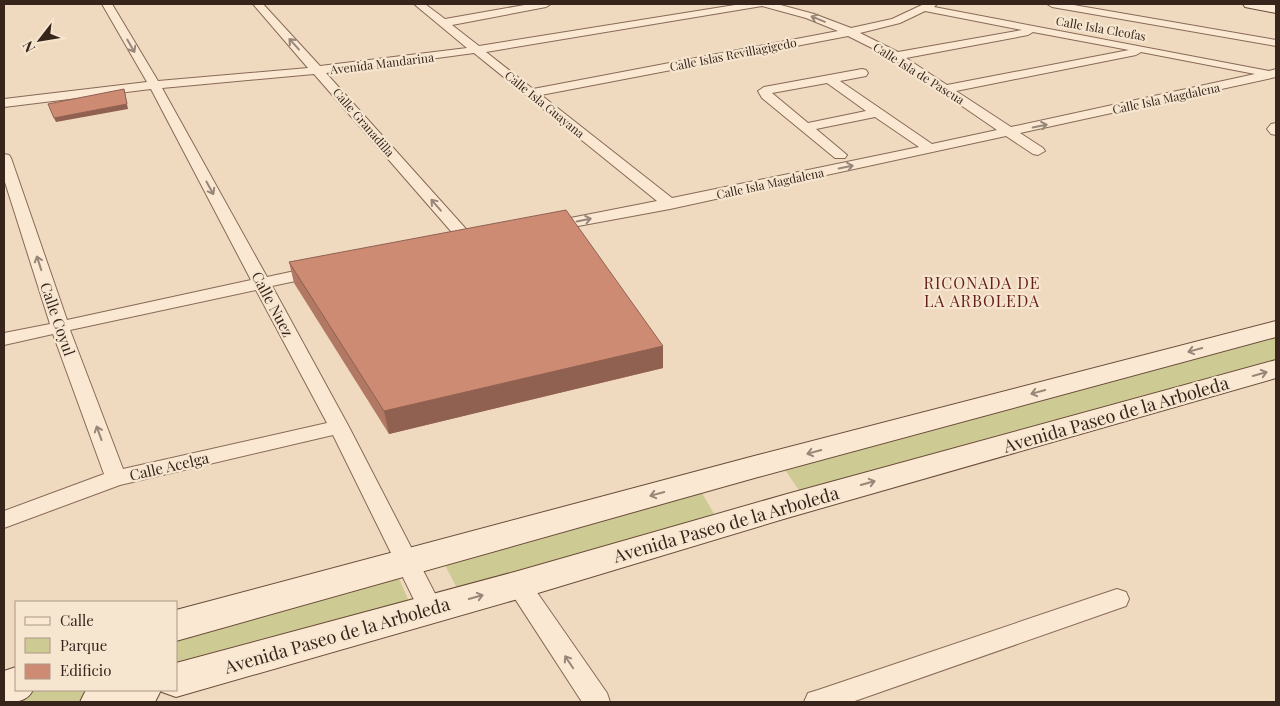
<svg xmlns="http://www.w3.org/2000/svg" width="1280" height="706" viewBox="0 0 1280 706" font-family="'Playfair Display',serif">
<rect width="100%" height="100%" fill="#efd9bf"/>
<!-- green -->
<path fill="#cdcb93" d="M 1276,336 L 1276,360 L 801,493 L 785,470 Z
M 702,493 L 717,519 L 459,592 L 445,565 Z
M 398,576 L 410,604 L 176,669 L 176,636 Z
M 27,690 L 102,690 L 76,702 L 4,702 L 4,700 Z"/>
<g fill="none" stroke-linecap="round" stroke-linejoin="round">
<!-- street casing -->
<g stroke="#886957" stroke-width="2">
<path id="street" d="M 102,4 L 112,4 L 158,81 L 308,68 L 253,4 L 263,4 L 320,66 L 467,48 L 414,4 L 425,4 L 445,19 L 530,4 L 551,4 L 546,7 L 452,25 L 479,46 L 741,4 L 777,4 L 814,14 L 851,28 L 892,19 L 924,4 L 937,4 L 934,7 L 1269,71 L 1276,69 L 1276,77 L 1020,133 L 1043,148 L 1045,151 L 1038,155 L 1033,154 L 1006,136 L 670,209 L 551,231 L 545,229 L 543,226 L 545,223 L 657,201 L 474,53 L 326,73 L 475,239 L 477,242 L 475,245 L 463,245 L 314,74 L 162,88 L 267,277 L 318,266 L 324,267 L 326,271 L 324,275 L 272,286 L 349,427 L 443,609 L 440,616 L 431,619 L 422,616 L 333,435 L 120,485 L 4,528 L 4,511 L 104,474 L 53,334 L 4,345 L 4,333 L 50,324 L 4,179 L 4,154 L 9,155 L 11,158 L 67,320 L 251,280 L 151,89 L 4,107 L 4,99 L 147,82 ZM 762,6 L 806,18 L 838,31 L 533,89 L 486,52 ZM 925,11 L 1022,30 L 898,52 L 860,33 L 900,23 ZM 1033,32 L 1129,50 L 947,85 L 906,58 L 1028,35 ZM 848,36 L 892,58 L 997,130 L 932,144 L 840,81 L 866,76 L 868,73 L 866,70 L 862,69 L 764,87 L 758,91 L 762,98 L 835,158 L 845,158 L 847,155 L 816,129 L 875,117 L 919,147 L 672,198 L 541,95 ZM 1141,52 L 1255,74 L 1011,127 L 956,91 L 1136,55 ZM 827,83 L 866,111 L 808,123 L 772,93 ZM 256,290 L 327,423 L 123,469 L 70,330 Z
M 1047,4 L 1068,4 L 1276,40 L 1276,46 L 1052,7 Z
M 1276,123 L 1276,135 L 1271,134 L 1267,129 L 1271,124 Z
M 518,575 L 527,578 L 607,693 L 610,702 L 582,702 L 506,585 L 509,578 Z
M 1117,589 L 1126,592 L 1129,599 L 1126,606 L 852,702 L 804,702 L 808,693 L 818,690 Z"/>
</g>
<!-- secondary casing -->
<g stroke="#6a4b3a" stroke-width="2">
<path id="secondary" d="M 1243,4 L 1276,4 L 1276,13 L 1245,7 Z
M 1276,321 L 1276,337 L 758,477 L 176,641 L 176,610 L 758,455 Z
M 1276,360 L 1276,378 L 787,518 L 518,599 L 176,697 L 162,692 L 161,690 L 176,690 L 176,663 L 518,571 L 787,494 Z
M 16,667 L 16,690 L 33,690 C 27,702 16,702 4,702 L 4,671 Z
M 86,690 L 161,690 L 155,702 L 80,702 Z"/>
</g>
<!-- street -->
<use href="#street" fill="#fae8d3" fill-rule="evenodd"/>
<!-- secondary -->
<use href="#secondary" fill="#fae8d3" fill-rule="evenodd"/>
</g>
<!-- wall -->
<path fill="#b17864" d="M 289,262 L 663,346 L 663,368 L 389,434 L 294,283 Z"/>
<!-- shaded-wall -->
<path fill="#906151" d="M 124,89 L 128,109 L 56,122 L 54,118 Z
M 663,346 L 663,368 L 389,434 L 384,411 Z"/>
<!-- building -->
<path fill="#ce8b74" stroke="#906151" d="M 124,89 L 127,104 L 54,118 L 48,104 Z
M 566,210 L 663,346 L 384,411 L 289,262 Z"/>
<!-- one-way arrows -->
<defs><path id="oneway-shaft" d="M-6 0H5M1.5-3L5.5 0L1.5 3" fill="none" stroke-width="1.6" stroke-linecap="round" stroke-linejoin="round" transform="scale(1.25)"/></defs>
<g stroke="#988678">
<use href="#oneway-shaft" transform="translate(818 19) rotate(-158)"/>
<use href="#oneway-shaft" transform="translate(294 44) rotate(-132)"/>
<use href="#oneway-shaft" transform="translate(131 46) rotate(60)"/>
<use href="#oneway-shaft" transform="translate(1040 126) rotate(-12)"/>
<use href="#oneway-shaft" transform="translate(846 167) rotate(-12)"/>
<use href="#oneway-shaft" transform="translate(210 188) rotate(61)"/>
<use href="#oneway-shaft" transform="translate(436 205) rotate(-131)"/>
<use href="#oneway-shaft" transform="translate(584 220) rotate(-11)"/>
<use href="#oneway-shaft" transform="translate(39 263) rotate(-108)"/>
<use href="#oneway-shaft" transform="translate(1195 350) rotate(165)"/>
<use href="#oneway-shaft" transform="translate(1260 374) rotate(-16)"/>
<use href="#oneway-shaft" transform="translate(1038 392) rotate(165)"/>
<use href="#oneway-shaft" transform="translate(99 433) rotate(-110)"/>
<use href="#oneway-shaft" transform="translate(814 452) rotate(165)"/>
<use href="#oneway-shaft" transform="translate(868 483) rotate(-16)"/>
<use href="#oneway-shaft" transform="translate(657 494) rotate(165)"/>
<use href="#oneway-shaft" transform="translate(476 597) rotate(-16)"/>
<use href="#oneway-shaft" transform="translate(569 662) rotate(-124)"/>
</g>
<g text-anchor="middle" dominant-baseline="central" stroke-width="4.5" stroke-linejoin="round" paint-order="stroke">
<!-- far-street labels -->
<g font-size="12" fill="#37251c" stroke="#f6e5cf">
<text transform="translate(1101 28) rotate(10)">Calle Isla Cleofas</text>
<text transform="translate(733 54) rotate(-11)">Calle Islas Revillagigedo</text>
<text transform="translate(382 63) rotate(-7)">Avenida Mandarina</text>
<text transform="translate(919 73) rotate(32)">Calle Isla de Pascua</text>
<text transform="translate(1166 98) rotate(-12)">Calle Isla Magdalena</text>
<text transform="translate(545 104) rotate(39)">Calle Isla Guayana</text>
<text transform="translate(364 122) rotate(49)">Calle Granadilla</text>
<text transform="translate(770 183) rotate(-12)">Calle Isla Magdalena</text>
</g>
<!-- street labels -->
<g font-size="15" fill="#37251c" stroke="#f6e5cf">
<text transform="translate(273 304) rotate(62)">Calle Nuez</text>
<text transform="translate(58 319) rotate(71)">Calle Coyul</text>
<text transform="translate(169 466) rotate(-13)">Calle Acelga</text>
</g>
<!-- neighbourhood labels -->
<g font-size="16" letter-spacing="1" fill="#651e1a" stroke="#f6e5cf">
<text x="982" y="282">RICONADA DE<tspan x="982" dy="18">LA ARBOLEDA</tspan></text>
</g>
<!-- near-street labels -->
<g font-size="18" fill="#37251c" stroke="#f6e5cf">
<text transform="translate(1116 414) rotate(-16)">Avenida Paseo de la Arboleda</text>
<text transform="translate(726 524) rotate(-16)">Avenida Paseo de la Arboleda</text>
<text transform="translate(337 635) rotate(-16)">Avenida Paseo de la Arboleda</text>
</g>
</g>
<!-- border -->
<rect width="1280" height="706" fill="none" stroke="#37251c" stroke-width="10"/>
<!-- legend -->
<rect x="15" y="601" width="162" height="90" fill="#f6e5cf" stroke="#aa9887"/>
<rect x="25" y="617" width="25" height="8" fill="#fae8d3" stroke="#aa9887"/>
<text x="60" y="626" font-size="15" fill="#37251c">Calle</text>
<rect x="25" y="638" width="25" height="15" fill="#cdcb93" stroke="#aa9887"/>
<text x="60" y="651" font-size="15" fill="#37251c">Parque</text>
<rect x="25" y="664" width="25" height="15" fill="#ce8b74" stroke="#aa9887"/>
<text x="60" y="676" font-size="15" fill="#37251c">Edificio</text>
<!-- north arrow -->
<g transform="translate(40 40) rotate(239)" stroke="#f6e5cf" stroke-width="4" paint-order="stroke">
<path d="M0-4L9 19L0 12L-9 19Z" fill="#37251c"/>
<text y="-8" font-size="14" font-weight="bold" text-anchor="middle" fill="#37251c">N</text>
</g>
</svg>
